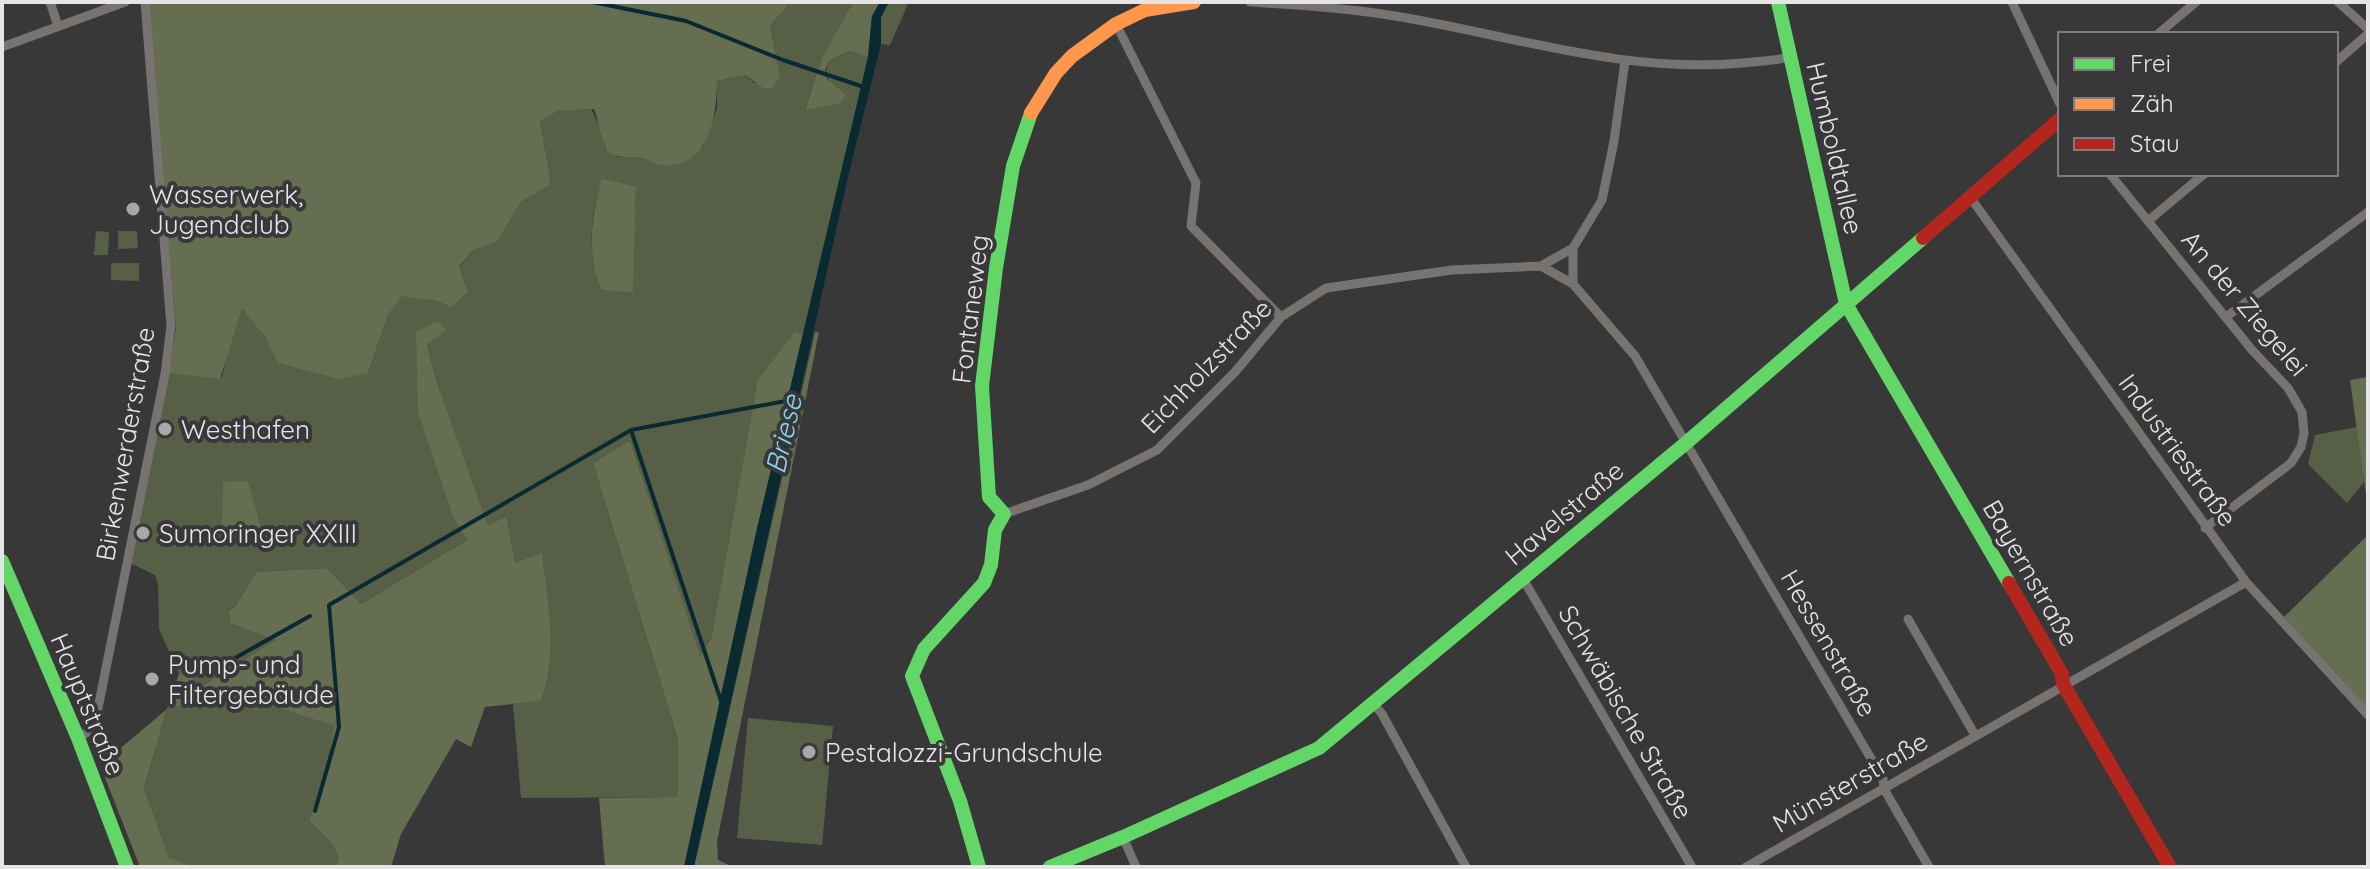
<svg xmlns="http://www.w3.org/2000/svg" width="2370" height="869" viewBox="0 0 2370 869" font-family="Quicksand,sans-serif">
<rect width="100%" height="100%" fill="#383838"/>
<!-- green -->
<path fill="#575f47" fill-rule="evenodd" d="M 791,2 L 853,2 L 822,57 L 805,109 L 835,87 C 825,78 824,72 830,60 L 850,51 L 868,57 L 804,334 L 795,332 L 712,636 L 699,657 L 630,440 L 593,463 L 678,739 L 678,797 L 521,798 L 513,704 L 541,701 C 559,655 548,603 542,554 L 514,564 L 505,516 L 488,527 L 436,379 L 427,343 L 416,332 L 454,519 L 467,540 L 361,604 L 327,568 L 256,572 L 235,607 L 276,639 L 192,693 L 193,677 L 179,674 L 159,629 L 158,585 L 155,575 L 130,563 L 169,373 L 222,377 L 238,302 L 265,337 L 279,363 L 368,373 L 388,315 L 402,295 L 437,301 L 451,306 L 468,292 L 459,268 L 473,250 L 497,242 L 521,202 L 549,186 L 549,171 L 540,121 L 558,111 L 591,109 L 602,130 L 605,148 L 617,157 L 641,157 L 663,166 L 703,147 L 717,108 L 717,81 L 745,75 L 754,83 L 780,75 L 770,26 ZM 603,178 L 636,188 L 632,293 L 602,290 C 586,258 590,211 603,178 Z
M 889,2 L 909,2 L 890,45 L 881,44 L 881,17 Z
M 96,231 L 109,232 L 108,255 L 94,255 Z
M 118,231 L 137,231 L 138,248 L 118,249 Z
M 111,263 L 139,263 L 139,281 L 111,280 Z
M 2357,427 L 2364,482 L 2347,503 L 2308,464 L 2315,435 Z
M 241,696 L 334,726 L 325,775 L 309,820 L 332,844 L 339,858 L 335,867 L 197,867 L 169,859 L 144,788 L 167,709 L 206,699 Z
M 748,718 L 833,726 L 822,845 L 737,838 Z"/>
<!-- forest -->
<path fill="#656e50" d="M 147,2 L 791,2 L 770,26 L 780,75 L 772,89 L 763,88 L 745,75 L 717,81 C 716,116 711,164 666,166 C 658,166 650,160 642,158 C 630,155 617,161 607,150 C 603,144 598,118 594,109 L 558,111 L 540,121 L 549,171 L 549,186 L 521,202 L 497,242 L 473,250 L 459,267 L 468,292 L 451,307 L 437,301 L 402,296 L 388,315 L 368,373 L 339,379 L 278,363 L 265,337 L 242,308 L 220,379 L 169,373 L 176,328 Z
M 853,2 L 880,2 L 872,16 L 868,57 L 850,51 L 830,60 L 825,70 L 827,79 L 846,95 L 841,103 L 805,110 L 822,57 Z
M 602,178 L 636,187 L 633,293 L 602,290 C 585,257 592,212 602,178 Z
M 438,321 L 446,330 L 427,344 L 436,379 L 488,526 L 506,516 L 515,563 L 542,553 C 548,602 559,654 541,701 L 485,707 L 471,747 L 456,739 L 401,834 L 391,867 L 335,867 L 339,858 L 332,844 L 309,820 L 325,775 L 334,726 L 241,696 L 206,699 L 167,709 L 144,788 L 169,858 L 197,867 L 140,867 L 104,775 L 110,757 L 167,709 L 179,674 L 193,677 L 193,692 L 275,640 L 231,623 L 229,611 L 235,607 L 256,572 L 327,568 L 361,604 L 467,540 L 454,519 L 418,412 L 416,331 Z
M 795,332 L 804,334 L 756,533 L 684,867 L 605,867 L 599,798 L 678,797 L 678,739 L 593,463 L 630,440 L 700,656 L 712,636 L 758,380 Z
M 815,332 L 819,332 L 717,842 L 718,860 L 733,867 L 694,867 Z
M 2368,377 L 2368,509 L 2350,380 Z
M 248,481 L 261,529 L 242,538 L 222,536 L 223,482 Z
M 2368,535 L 2368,710 L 2284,617 Z"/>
<!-- water -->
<path fill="#0a2a32" d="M 880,2 L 889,2 L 881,17 L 881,44 L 848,177 L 695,862 L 694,867 L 684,867 L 756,533 L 868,57 L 872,16 Z"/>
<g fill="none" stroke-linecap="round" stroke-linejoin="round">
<!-- stream -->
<path stroke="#0a2a32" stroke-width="4" d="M 592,2 L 686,21 L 783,60 L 864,87
M 631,430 L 721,701
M 235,658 L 310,616
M 315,811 L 339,727 L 329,605 L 631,430 L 791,400"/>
<!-- street -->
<path stroke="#777370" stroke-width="9" d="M 50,2 L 58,26
M 1250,2 C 1298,5 1347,8 1395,16 C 1511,35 1623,74 1742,63 C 1758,61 1774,61 1790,57
M 2012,2 L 2060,104
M 2338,2 L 2368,29
M 1116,24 L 1196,183 L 1191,226 L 1281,317
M 2158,34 L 2196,2
M 2,47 L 125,2
M 2336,62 L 2368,34
M 2110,174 L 2252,350 L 2288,388 L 2302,412 L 2304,433 L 2301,447 L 2291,463 L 2205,528
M 1970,197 L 2246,582 L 2368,715
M 2148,221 L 2204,174
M 1541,266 L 1573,284 L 1635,356 L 1883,779 L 1884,789 L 1929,867
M 1573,284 L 1573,248 L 1602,200 L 1614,141 L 1625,61
M 2226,317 L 2368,212
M 1004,514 L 1088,485 L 1157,450 L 1235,372 L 1281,317 L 1326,288 L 1452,270 L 1541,266 L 1573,248
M 1523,579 L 1692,867
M 1908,619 L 1975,735
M 1374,704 L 1382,714 L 1466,867
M 78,738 L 94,728 L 165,374 L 171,326 L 145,2
M 1123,837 L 1136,867
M 1746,867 L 2246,582"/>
<!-- fast -->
<path stroke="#63d668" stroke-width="14" d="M 1778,2 L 1846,304 L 2009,583
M 2,561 L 78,738 L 127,867
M 979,867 L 960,801 L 912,676 L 924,649 L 984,583 L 991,565 L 995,530 L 1004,514 L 989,497 L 982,386 L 996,268 L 1013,166 L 1031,113
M 1050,867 L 1123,837 L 1319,748 L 1686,443 L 1923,238"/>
<!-- slow -->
<path stroke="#ff974d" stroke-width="14" d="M 1031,113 L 1056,73 L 1072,56 L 1116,24 L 1145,10 L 1194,2"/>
<!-- jam -->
<path stroke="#b3261e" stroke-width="14" d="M 1923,238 L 2060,119
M 2009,583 L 2062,674 L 2063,684 L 2170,867"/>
</g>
<!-- markers -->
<g fill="#a9a8a9" stroke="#393739" stroke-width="3">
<circle cx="133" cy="209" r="8"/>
<circle cx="165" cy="429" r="8"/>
<circle cx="143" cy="533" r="8"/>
<circle cx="152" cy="679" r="8"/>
<circle cx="809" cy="752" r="8"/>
</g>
<g text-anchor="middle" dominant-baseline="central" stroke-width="8" stroke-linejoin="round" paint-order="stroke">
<!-- street labels -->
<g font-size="26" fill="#e6e4e6" stroke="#393739">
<text transform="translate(1835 148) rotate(77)">Humboldtallee</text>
<text transform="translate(2245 303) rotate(50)">An der Ziegelei</text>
<text transform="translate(970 309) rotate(-83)">Fontaneweg</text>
<text transform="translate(1206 366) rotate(-46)">Eichholzstraße</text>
<text transform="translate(125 444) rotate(-80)">Birkenwerderstraße</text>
<text transform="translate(2178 450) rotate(54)">Industriestraße</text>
<text transform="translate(1564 513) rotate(-40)">Havelstraße</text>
<text transform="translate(2031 573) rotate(60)">Bayernstraße</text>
<text transform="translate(1829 643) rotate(60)">Hessenstraße</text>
<text transform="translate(88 704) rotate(67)">Hauptstraße</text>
<text transform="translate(1626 712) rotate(60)">Schwäbische Straße</text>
<text transform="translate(1850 782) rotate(-30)">Münsterstraße</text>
</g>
<!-- poi labels -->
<g font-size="26" fill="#e6e4e6" stroke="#393739" text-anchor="start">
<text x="149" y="194">Wasserwerk,<tspan x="149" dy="30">Jugendclub</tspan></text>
<text x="181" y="429">Westhafen</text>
<text x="159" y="533">Sumoringer XXIII</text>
<text x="168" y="664">Pump- und<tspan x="168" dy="30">Filtergebäude</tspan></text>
<text x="825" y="752">Pestalozzi-Grundschule</text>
</g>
<!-- water labels -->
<g font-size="28" font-style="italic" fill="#86d5e9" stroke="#393739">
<text transform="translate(783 434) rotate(-77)">Briese</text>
</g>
</g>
<!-- border -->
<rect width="2370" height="869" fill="none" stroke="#e6e4e6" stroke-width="8"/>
<!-- legend -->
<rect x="2058" y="32" width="280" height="144" fill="#393739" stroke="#7e7c7e" stroke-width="2"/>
<rect x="2074" y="58" width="40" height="12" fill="#63d668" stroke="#7e7c7e" stroke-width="2"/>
<text x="2130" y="72" font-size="24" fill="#e6e4e6">Frei</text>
<rect x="2074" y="98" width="40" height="12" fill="#ff974d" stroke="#7e7c7e" stroke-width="2"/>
<text x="2130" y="112" font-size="24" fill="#e6e4e6">Zäh</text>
<rect x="2074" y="138" width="40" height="12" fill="#b3261e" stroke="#7e7c7e" stroke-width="2"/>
<text x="2130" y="152" font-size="24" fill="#e6e4e6">Stau</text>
</svg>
